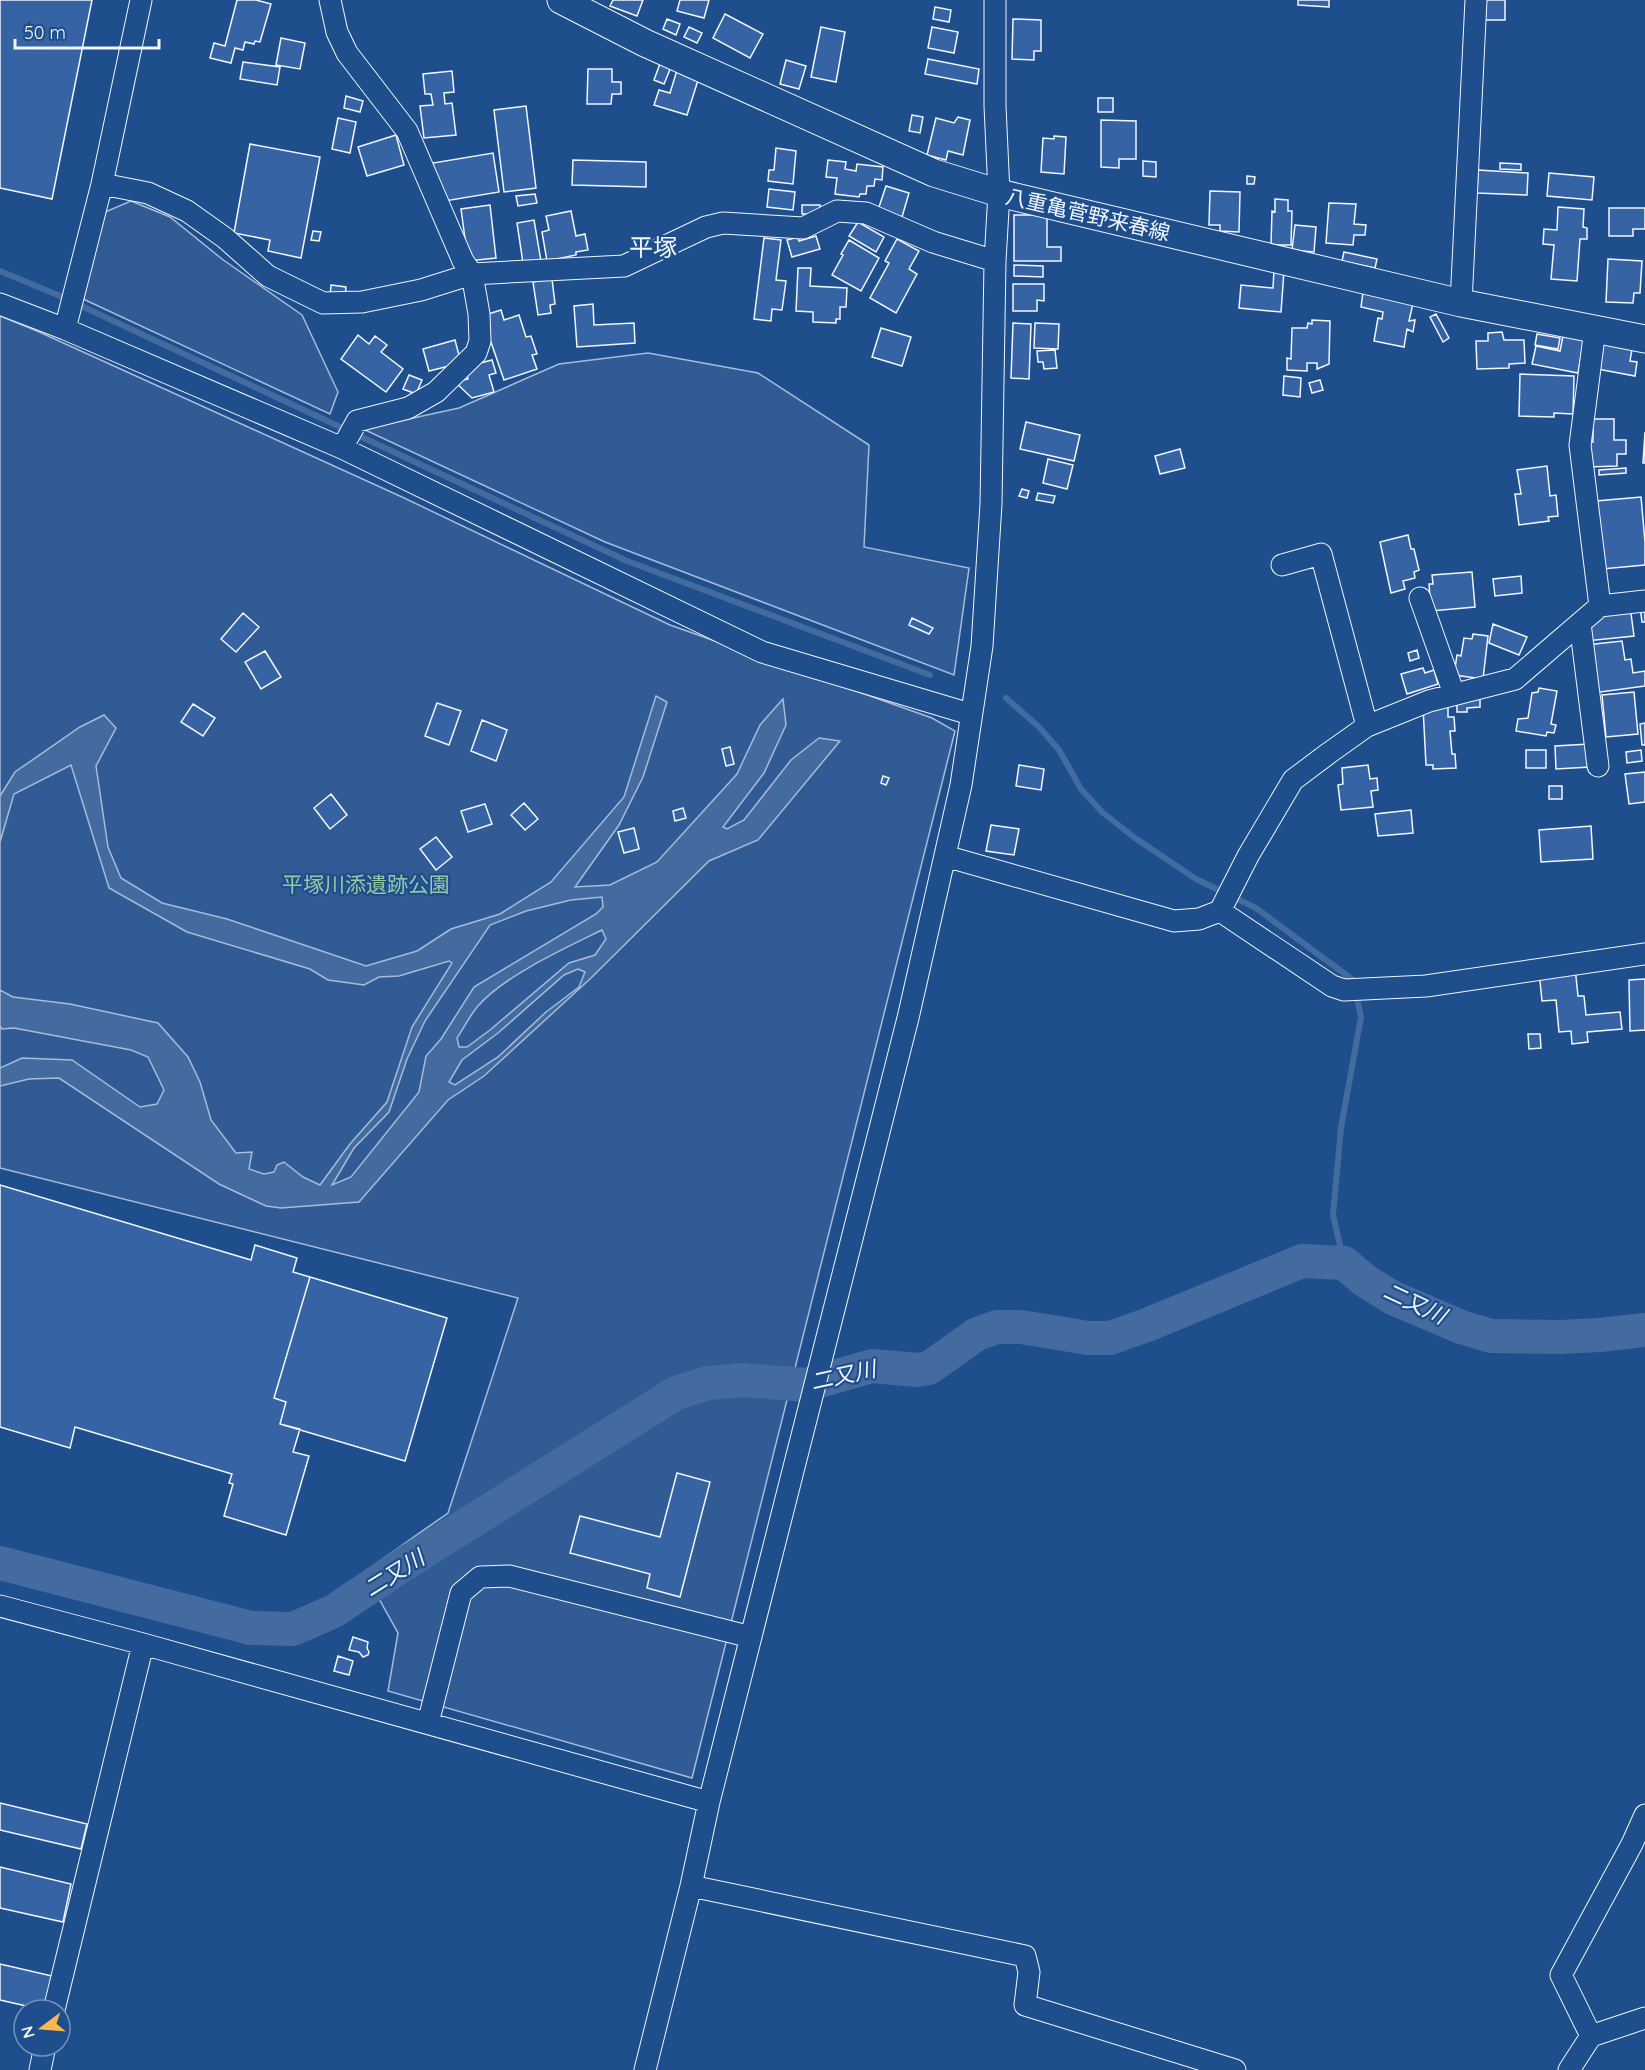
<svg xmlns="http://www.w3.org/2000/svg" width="1645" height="2070" viewBox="0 0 1645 2070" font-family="Quicksand,'Noto Sans JP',sans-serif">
<rect width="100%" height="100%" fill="#1f4e8c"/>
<!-- built -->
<path fill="#305b95" stroke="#a8bbd7" stroke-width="1.5" d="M 131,201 L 170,217 L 222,259 L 302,315 L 338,392 L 330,414 L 81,298 L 105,212 Z
M 0,316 L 37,331 L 402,497 L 670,625 L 932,718 L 955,731 L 692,1778 L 388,1691 L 398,1633 L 364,1572 L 448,1513 L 518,1298 L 0,1168 Z
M 648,353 L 758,373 L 869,445 L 864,547 L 969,568 L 954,675 L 605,542 L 363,429 L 459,408 L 559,364 Z"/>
<!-- water -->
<path fill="#446ba0" stroke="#a8bbd7" stroke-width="1.5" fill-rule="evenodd" d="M 656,696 L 667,702 L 643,777 L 619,825 L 575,887 L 610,885 L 657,862 L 737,774 L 760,725 L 783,699 L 786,725 L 764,773 L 723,827 L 727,829 L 744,820 L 791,760 L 819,738 L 840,741 L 758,840 L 709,861 L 591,978 L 484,1076 L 448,1100 L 359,1202 L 281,1208 L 266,1206 L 219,1184 L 59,1078 L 29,1079 L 0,1086 L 0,1068 L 22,1058 L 72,1060 L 140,1107 L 157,1104 L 164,1090 L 148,1057 L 131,1050 L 14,1028 L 2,1029 L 0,1026 L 0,990 L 13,997 L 70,1004 L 158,1023 L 188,1057 L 200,1082 L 211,1120 L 236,1153 L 252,1152 L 249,1169 L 264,1174 L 274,1172 L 277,1165 L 284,1162 L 303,1177 L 320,1185 L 350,1144 L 387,1102 L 412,1027 L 452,963 L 449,961 L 399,976 L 379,977 L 364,985 L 328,980 L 310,969 L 187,932 L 109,888 L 71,765 L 14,794 L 0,842 L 0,796 L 15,772 L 80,727 L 104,715 L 116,728 L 96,766 L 108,847 L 121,878 L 162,903 L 227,919 L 366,966 L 417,951 L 451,929 L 500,914 L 551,882 L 624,797 ZM 602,897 L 603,907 L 596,914 L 474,987 L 441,1039 L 426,1056 L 419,1092 L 351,1177 L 332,1185 L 354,1148 L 389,1112 L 407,1059 L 425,1021 L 490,925 L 526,911 L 571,900 ZM 602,930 L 606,939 L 595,955 L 569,963 L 490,1030 L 467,1047 L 459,1047 L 457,1038 C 464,1028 470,1015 478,1006 C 504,976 565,948 602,930 ZM 578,969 L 585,972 L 579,987 L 546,1012 L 498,1057 L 455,1085 L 449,1082 L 462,1060 L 498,1033 L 564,975 Z"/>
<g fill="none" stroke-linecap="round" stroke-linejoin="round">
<!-- stream -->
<path stroke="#446ba0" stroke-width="6" d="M 0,271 L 60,296 L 627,561 L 930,675
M 1006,698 L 1039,727 L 1059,750 L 1081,789 L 1102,812 L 1135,838 L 1196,879 L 1256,908 L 1353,980 L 1361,1017 L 1341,1128 L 1333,1215 L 1344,1263"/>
<!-- river -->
<path stroke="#446ba0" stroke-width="34" d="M 0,1563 L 251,1628 L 293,1629 L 334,1611 L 404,1564 L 676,1393 L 708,1383 L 743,1380 L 806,1385 L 872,1366 L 917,1370 L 929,1368 L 977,1334 L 997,1327 L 1021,1327 L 1088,1338 L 1110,1338 L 1147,1325 L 1302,1261 L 1344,1263 L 1364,1280 L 1393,1298 L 1461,1327 L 1491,1336 L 1560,1337 L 1600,1335 L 1645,1330"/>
</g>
<!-- building -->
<path fill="#3563a3" stroke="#f2f6ff" stroke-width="1.5" d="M 0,0 L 92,0 L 52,199 L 0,188 Z
M 237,0 L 256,0 L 271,4 L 260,42 L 255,41 L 254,44 L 245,42 L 243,50 L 235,48 L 231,63 L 210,58 L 214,43 L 225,46 Z
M 613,0 L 643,0 L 637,16 L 610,6 Z
M 680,0 L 709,0 L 704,18 L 677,11 Z
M 1298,0 L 1329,0 L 1329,7 L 1298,5 Z
M 1484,0 L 1505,0 L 1505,20 L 1483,20 Z
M 935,7 L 951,10 L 949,22 L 933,19 Z
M 725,14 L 763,34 L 750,58 L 713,38 Z
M 667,19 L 680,24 L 676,35 L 663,29 Z
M 1013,19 L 1041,20 L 1041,51 L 1034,51 L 1034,60 L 1012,59 Z
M 689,27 L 702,33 L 697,43 L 684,37 Z
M 821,27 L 845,32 L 836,82 L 811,77 Z
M 932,27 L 958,32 L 954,53 L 928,48 Z
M 281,38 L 305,43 L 300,69 L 276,65 Z
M 662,58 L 673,62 L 664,84 L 654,80 Z
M 928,59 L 979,69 L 977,84 L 925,74 Z
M 786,60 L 806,66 L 799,89 L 780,84 Z
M 243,62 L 280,67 L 277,85 L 240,79 Z
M 678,67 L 700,74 L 687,115 L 654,105 L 659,90 L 670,93 Z
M 588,69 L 612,69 L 612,82 L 621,82 L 621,94 L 612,94 L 611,104 L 587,104 Z
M 452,71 L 454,92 L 444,93 L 445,104 L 452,103 L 456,135 L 424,138 L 420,106 L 433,105 L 431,94 L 425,94 L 423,74 Z
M 346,96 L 363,101 L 360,112 L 344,108 Z
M 1098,98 L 1113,98 L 1113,112 L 1098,112 Z
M 526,106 L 536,188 L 504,192 L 494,110 Z
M 912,115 L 923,117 L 920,133 L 909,131 Z
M 958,117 L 970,120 L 963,155 L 948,151 L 946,160 L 927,155 L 936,118 L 954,123 Z
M 338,118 L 356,122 L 350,153 L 332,149 Z
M 1101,120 L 1136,121 L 1136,159 L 1119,159 L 1119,168 L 1101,167 Z
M 396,135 L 404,165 L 367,176 L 358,147 Z
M 1054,136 L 1066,137 L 1064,174 L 1041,172 L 1043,138 L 1054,139 Z
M 250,144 L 320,157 L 301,258 L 268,251 L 270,240 L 234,233 Z
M 776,148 L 796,151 L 793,184 L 768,181 L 769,170 L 774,170 Z
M 493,153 L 499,192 L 439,202 L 433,163 Z
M 573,160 L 646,162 L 646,187 L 572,185 Z
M 828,160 L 846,162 L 845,169 L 856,171 L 857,164 L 883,167 L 882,180 L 875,179 L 874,186 L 867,186 L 866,194 L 860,194 L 859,197 L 835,194 L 837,178 L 826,177 Z
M 1143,161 L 1156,162 L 1156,177 L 1143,176 Z
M 1500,163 L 1521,164 L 1521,170 L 1500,169 Z
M 1478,170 L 1528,173 L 1527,195 L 1477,193 Z
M 1549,173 L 1594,177 L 1592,200 L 1547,196 Z
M 1247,176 L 1255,177 L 1254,184 L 1247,184 Z
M 886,186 L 909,193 L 902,217 L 878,210 Z
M 769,189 L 795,192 L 793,210 L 767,207 Z
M 1210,191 L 1240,192 L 1239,232 L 1220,231 L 1220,225 L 1209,225 Z
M 535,194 L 537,203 L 518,206 L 516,196 Z
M 1275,199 L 1288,200 L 1288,211 L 1292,211 L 1291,245 L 1271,245 L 1272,211 L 1275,212 Z
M 1329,203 L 1356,204 L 1354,224 L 1366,225 L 1365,235 L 1354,235 L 1353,245 L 1326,243 Z
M 490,205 L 496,258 L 468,261 L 461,209 Z
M 802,205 L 820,205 L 820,214 L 802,214 Z
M 1558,207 L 1584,209 L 1583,227 L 1587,228 L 1587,239 L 1580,239 L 1577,281 L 1551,279 L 1554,245 L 1543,244 L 1544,229 L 1557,230 Z
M 1609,208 L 1645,208 L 1645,229 L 1633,229 L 1633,236 L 1609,236 Z
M 571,211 L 576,236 L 585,234 L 588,250 L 576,252 L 576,255 L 547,261 L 542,232 L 549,230 L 546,216 Z
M 1014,215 L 1047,215 L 1047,247 L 1061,247 L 1061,261 L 1014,261 Z
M 534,220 L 541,261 L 523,263 L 517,223 Z
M 858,222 L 884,237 L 876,252 L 849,236 Z
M 1295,225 L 1316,227 L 1314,252 L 1292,250 Z
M 313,231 L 321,232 L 319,241 L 311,240 Z
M 816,236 L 820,249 L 792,257 L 787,240 L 798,237 L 799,241 Z
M 764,238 L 781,240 L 776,280 L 786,281 L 782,310 L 772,309 L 771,321 L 754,319 Z
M 897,239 L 919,251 L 909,269 L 917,274 L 896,313 L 870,298 L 889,263 L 885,261 Z
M 849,240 L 879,258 L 861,291 L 832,275 L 843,255 L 841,254 Z
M 1344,252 L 1377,259 L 1375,268 L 1342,261 Z
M 1608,259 L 1642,261 L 1640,293 L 1634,293 L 1633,303 L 1606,302 Z
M 1014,265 L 1043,266 L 1043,277 L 1014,276 Z
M 798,268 L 811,268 L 810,286 L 847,288 L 846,307 L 840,307 L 840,319 L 836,319 L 836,323 L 813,322 L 813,312 L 796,311 Z
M 1274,270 L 1284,271 L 1281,312 L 1239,308 L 1241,285 L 1273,288 Z
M 552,279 L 555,304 L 550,305 L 551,313 L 538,315 L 533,282 Z
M 1013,284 L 1044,284 L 1044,301 L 1037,300 L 1037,311 L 1013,311 Z
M 331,285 L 346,287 L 345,299 L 330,297 Z
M 1363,292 L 1414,299 L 1409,321 L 1415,320 L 1413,332 L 1407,329 L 1404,347 L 1374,341 L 1378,318 L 1382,319 L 1383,312 L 1361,307 Z
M 593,304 L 594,325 L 634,323 L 635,343 L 577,347 L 574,306 Z
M 501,310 L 504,320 L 519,315 L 526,337 L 531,336 L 537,354 L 532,355 L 537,369 L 504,380 L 482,316 Z
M 1436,314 L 1449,338 L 1443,342 L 1430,317 Z
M 1312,320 L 1330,321 L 1329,364 L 1317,369 L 1317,363 L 1307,363 L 1307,371 L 1287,370 L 1287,358 L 1291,359 L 1292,328 L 1307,328 L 1308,323 L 1312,324 Z
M 1013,323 L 1031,324 L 1029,379 L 1011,378 Z
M 1035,323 L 1059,324 L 1058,349 L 1034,348 Z
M 881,328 L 911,337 L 902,366 L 872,357 Z
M 1502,332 L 1504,340 L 1524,340 L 1525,363 L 1509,364 L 1509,368 L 1477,369 L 1476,341 L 1488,341 L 1488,333 Z
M 1537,334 L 1560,338 L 1558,349 L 1535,345 Z
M 358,335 L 369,344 L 375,336 L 387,345 L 381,352 L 403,369 L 386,392 L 341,359 Z
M 1563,336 L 1584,340 L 1578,373 L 1532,364 L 1536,346 L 1560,351 Z
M 455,340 L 461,363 L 429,371 L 423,349 Z
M 1596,343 L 1632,349 L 1630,361 L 1637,362 L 1635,376 L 1592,368 Z
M 1055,350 L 1057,368 L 1044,369 L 1043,362 L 1038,362 L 1037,351 Z
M 492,360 L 496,373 L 489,375 L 494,392 L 472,398 L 455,382 L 468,379 L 465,367 Z
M 1520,374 L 1574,376 L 1573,414 L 1554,413 L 1554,417 L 1519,416 Z
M 409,375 L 422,380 L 416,394 L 403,389 Z
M 1284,376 L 1301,378 L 1300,397 L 1283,395 Z
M 1320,380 L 1323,390 L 1312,393 L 1309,383 Z
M 1593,419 L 1614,419 L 1614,440 L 1626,440 L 1626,454 L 1617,454 L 1617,466 L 1587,467 L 1587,442 L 1593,442 Z
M 1026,422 L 1080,435 L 1074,461 L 1020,449 Z
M 1645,432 L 1645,463 L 1643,463 Z
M 1180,449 L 1185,468 L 1160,474 L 1155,456 Z
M 1048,459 L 1073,465 L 1067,489 L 1043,483 Z
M 1547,466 L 1550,496 L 1556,495 L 1558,516 L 1548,517 L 1549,521 L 1519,525 L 1515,494 L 1521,494 L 1517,470 Z
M 1626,468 L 1626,473 L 1599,475 L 1599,470 Z
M 1022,489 L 1029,491 L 1027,498 L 1019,496 Z
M 1038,493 L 1055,496 L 1053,503 L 1036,500 Z
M 1641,497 L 1645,542 L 1645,565 L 1602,569 L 1596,501 Z
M 1408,535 L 1411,549 L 1414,549 L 1419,570 L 1414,572 L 1415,578 L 1403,581 L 1405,589 L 1391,593 L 1380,542 Z
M 1472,572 L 1475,607 L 1431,611 L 1429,584 L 1433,584 L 1432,575 Z
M 1521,576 L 1522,593 L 1495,596 L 1493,579 Z
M 1645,605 L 1645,622 L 1642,622 L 1640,606 Z
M 1630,606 L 1634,636 L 1586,641 L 1584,624 Z
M 243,613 L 259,627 L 236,652 L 221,639 Z
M 912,618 L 933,628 L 929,634 L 909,625 Z
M 1493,624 L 1527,637 L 1519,655 L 1489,643 Z
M 1473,634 L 1488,636 L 1483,679 L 1454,675 L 1457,655 L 1461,656 L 1464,638 L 1472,639 Z
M 1622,641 L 1625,660 L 1631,659 L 1633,673 L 1645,671 L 1645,686 L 1593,693 L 1586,645 Z
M 1417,650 L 1419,658 L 1410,661 L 1408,653 Z
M 265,651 L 281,677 L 261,689 L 245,662 Z
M 1423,668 L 1425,673 L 1434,670 L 1438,684 L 1407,694 L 1401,674 Z
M 1539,688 L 1557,691 L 1551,724 L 1556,725 L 1554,733 L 1547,732 L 1546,736 L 1516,731 L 1518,719 L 1528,718 L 1532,693 L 1538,692 Z
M 1634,692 L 1638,734 L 1606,737 L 1602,695 Z
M 1480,696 L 1480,707 L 1467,708 L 1467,712 L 1457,712 L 1457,697 Z
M 437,703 L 461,711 L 449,745 L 425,736 Z
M 193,704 L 215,718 L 203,736 L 181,722 Z
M 1448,706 L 1448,717 L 1454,717 L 1455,731 L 1450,731 L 1452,754 L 1455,754 L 1456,768 L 1433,769 L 1433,765 L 1426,765 L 1423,707 Z
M 482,720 L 507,730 L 496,761 L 471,751 Z
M 1645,723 L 1645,745 L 1642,745 L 1640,724 Z
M 1589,744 L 1590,767 L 1556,769 L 1555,746 Z
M 730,747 L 734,764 L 726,766 L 722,749 Z
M 1526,750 L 1546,750 L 1546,768 L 1526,768 Z
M 1641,750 L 1642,761 L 1627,763 L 1626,752 Z
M 1019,765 L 1044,769 L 1041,790 L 1016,786 Z
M 1368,765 L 1370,779 L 1377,778 L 1378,790 L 1371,791 L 1373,807 L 1341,810 L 1338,785 L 1343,784 L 1342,768 Z
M 1645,772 L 1645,802 L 1629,804 L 1625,774 Z
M 883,776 L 889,778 L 886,785 L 881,783 Z
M 1549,786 L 1562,786 L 1562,799 L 1549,799 Z
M 331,794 L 347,815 L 330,829 L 314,808 Z
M 524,803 L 538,819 L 525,830 L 511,815 Z
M 485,804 L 492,824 L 468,832 L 461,811 Z
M 683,808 L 686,818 L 675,821 L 673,811 Z
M 1411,810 L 1413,833 L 1378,836 L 1375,814 Z
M 991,825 L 1019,829 L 1014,855 L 986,851 Z
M 1591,826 L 1593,859 L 1541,862 L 1539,830 Z
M 634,828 L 639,849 L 624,853 L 618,832 Z
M 436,837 L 452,857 L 436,870 L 420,849 Z
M 1575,967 L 1578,996 L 1584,996 L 1586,1015 L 1620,1012 L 1622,1029 L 1587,1032 L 1588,1042 L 1572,1044 L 1571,1031 L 1559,1032 L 1556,1000 L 1542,1001 L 1539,971 Z
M 1645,979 L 1645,1030 L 1630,1031 L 1629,980 Z
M 1528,1034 L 1540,1034 L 1541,1048 L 1529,1049 Z
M 0,1185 L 251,1260 L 255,1245 L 297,1258 L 293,1272 L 310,1277 L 274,1398 L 286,1402 L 280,1424 L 300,1429 L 293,1452 L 309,1456 L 286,1535 L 224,1516 L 233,1484 L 229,1483 L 232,1474 L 75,1427 L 70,1448 L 0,1427 Z
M 310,1277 L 447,1318 L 405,1461 L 280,1424 L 286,1402 L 274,1398 Z
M 677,1473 L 710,1482 L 680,1597 L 647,1588 L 650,1574 L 570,1553 L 580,1516 L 660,1537 Z
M 353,1637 L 368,1642 L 367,1648 L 369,1652 L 368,1655 L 363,1657 L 359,1652 L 349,1650 Z
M 338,1656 L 353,1661 L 349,1675 L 334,1671 Z
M 0,1803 L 87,1824 L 81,1849 L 0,1830 Z
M 0,1867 L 71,1884 L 63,1922 L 0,1908 Z
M 0,1964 L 52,1976 L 44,2010 L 0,2000 Z"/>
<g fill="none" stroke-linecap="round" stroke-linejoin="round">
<!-- minor casing -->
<g stroke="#f2f6ff" stroke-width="23">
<path id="minor" d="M 330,0 L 337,32 L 347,53 L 407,131 L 463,261 L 472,274 L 624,266 L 706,227 L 723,223 L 803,228 L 837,211 L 866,213 L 933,242 L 995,261
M 102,184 L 148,193 L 187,211 L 225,238 L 268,276 L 323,303 L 362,302 L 421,290 L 472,274 L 479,314 L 480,341 L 476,353 L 436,392 L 408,408 L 357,421 L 342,448
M 1461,303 L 1476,0
M 0,304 L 65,329 L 342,448 L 762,652 L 970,714
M 65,329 L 102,184 L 141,0
M 1595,329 L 1580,445 L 1600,606
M 1282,565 L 1321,554 L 1367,726
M 1420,598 L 1454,694
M 1580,623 L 1598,766
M 945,856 L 1174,921 L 1199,919 L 1220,911 L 1248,856 L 1293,780 L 1329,753 L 1367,726 L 1429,701 L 1515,679 L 1600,606 L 1645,601
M 1220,911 L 1332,986 L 1344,990 L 1426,986 L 1645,954
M 0,1606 L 143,1644 L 709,1802
M 428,1723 L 461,1593 L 480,1577 L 509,1576 L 751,1637
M 691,1886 L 1025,1956 L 1029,1972 L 1025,2005 L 1235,2070
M 54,2010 L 143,1644
M 1591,2036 L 1561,1975 L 1632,1844 L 1645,1815
M 40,2070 L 45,2046
M 645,2070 L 691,1886 L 709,1802 L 908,1018 L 961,785 L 982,646 L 991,504 L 995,261 L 999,193 L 995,106 L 995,0
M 1569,2070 L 1591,2036 L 1645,2018"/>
</g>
<!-- major casing -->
<g stroke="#f2f6ff" stroke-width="29">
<path id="major" d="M 561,0 L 645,43 L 934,173 L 999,193 L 1461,303 L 1645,339"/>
</g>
<!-- minor -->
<use href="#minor" stroke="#1f4e8c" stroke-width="21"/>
<!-- major -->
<use href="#major" stroke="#1f4e8c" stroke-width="27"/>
</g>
<g text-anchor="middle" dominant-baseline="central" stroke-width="4.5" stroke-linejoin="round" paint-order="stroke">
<!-- street labels -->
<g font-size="21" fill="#f2f6ff" stroke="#1f4e8c">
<text transform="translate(1088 214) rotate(13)">八重亀菅野来春線</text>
</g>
<!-- park labels -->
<g font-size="21" fill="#97c8a6" stroke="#1f4e8c">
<text x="366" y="884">平塚川添遺跡公園</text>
</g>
<!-- water labels -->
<g font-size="22" font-style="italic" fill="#f2f6ff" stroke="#1f4e8c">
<text transform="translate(1415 1303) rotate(25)">二又川</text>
<text transform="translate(843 1375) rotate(-12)">二又川</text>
<text transform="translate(394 1573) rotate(-32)">二又川</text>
</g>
<!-- quarter labels -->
<g font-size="24" fill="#f2f6ff" stroke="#1f4e8c">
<text x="653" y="247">平塚</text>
</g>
</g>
<!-- north arrow -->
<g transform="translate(42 2028) rotate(254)"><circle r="28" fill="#1f4e8c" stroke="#7391ba" stroke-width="1.5"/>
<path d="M0-4.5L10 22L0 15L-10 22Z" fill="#ffb74d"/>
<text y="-9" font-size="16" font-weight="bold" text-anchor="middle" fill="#f2f6ff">N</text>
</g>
<!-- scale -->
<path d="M15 39v9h144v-9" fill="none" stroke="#f2f6ff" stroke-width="3"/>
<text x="24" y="39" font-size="18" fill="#f2f6ff" stroke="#1f4e8c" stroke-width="4.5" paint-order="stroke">50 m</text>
</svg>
